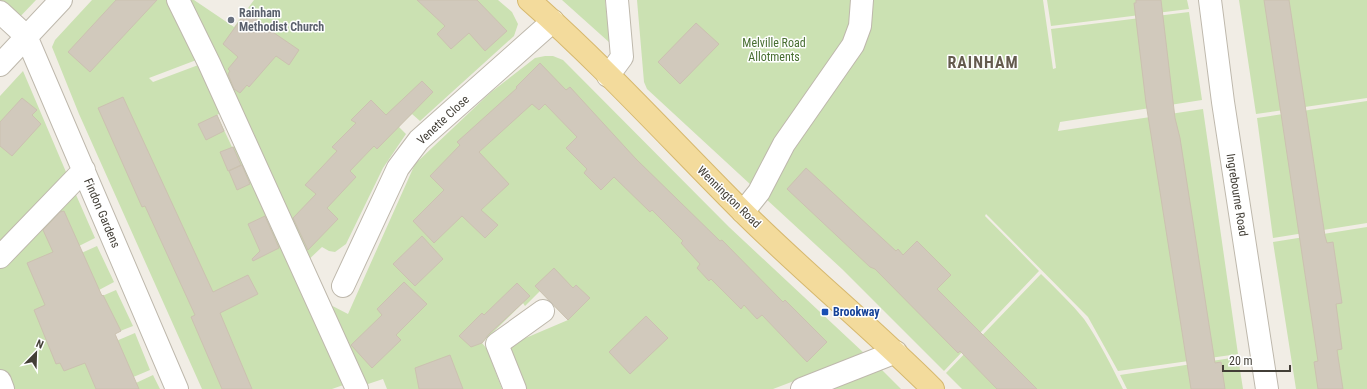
<svg xmlns="http://www.w3.org/2000/svg" width="1367" height="389" viewBox="0 0 1367 389" font-family="'Roboto Condensed',sans-serif">
<rect width="100%" height="100%" fill="#f1ede5"/>
<!-- green -->
<path fill="#cbe1b2" d="M 0,0 L 36,0 L 16,21 L 0,6 Z
M 92,0 L 173,0 L 199,59 L 149,78 L 153,82 L 201,64 L 223,112 L 217,115 L 232,147 L 235,146 L 265,204 L 265,216 L 273,232 L 276,231 L 349,383 L 332,389 L 202,389 L 79,114 L 52,47 L 55,40 Z
M 182,0 L 194,0 L 234,27 L 254,0 L 498,0 L 512,12 L 518,24 L 514,36 L 420,121 L 412,114 L 400,125 L 399,127 L 406,134 L 383,168 L 346,244 L 335,252 L 329,251 L 322,247 L 303,265 Z
M 562,0 L 605,0 L 610,43 Z
M 637,0 L 1043,0 L 1053,69 L 1056,68 L 1051,29 L 1189,12 L 1202,100 L 1060,122 L 1058,131 L 1203,109 L 1238,354 L 1118,371 L 1088,317 L 986,214 L 985,216 L 1039,271 L 944,371 L 842,269 L 647,89 L 644,82 Z
M 1047,0 L 1187,0 L 1189,9 L 1051,26 Z
M 1239,0 L 1367,0 L 1367,98 L 1256,114 Z
M 545,56 L 553,56 L 563,60 L 729,227 L 865,354 L 773,389 L 523,389 L 507,346 L 568,320 L 540,291 L 525,306 L 523,303 L 482,343 L 487,349 L 502,389 L 387,389 L 383,379 L 362,386 L 319,299 L 348,314 L 415,164 L 490,93 L 535,58 Z
M 23,71 L 69,179 L 0,250 L 0,96 Z
M 1367,101 L 1367,223 L 1273,238 L 1257,118 Z
M 73,188 L 95,238 L 79,246 L 57,264 L 97,246 L 114,282 L 99,290 L 77,307 L 116,290 L 133,326 L 92,342 L 95,350 L 135,333 L 150,370 L 105,389 L 7,389 L 0,373 L 0,262 Z
M 1367,227 L 1367,389 L 1296,389 L 1273,242 Z
M 1041,274 C 1056,289 1071,303 1084,319 C 1099,341 1111,365 1123,389 L 962,389 L 946,373 Z
M 1238,357 L 1243,389 L 1127,389 L 1120,375 Z
M 881,369 L 901,389 L 828,389 Z
M 153,375 L 160,389 L 123,389 Z"/>
<!-- building -->
<path fill="#d1c9bc" stroke="#cbc1b0" d="M 116,0 L 157,0 L 90,72 L 68,52 Z
M 417,0 L 477,0 L 507,31 L 485,51 L 469,33 L 451,49 L 437,34 L 445,26 Z
M 1136,0 L 1161,0 L 1175,118 L 1180,138 L 1215,363 L 1221,362 L 1225,389 L 1191,389 L 1146,103 L 1134,3 L 1136,3 Z
M 1264,0 L 1289,0 L 1325,236 L 1327,243 L 1333,242 L 1342,303 L 1336,304 L 1342,349 L 1337,350 L 1343,389 L 1318,389 L 1314,362 L 1318,361 Z
M 246,12 L 262,23 L 261,24 L 299,50 L 289,65 L 276,56 L 249,87 L 247,85 L 240,93 L 234,89 L 228,74 L 230,71 L 228,69 L 238,57 L 223,44 Z
M 696,23 L 719,44 L 680,84 L 658,62 Z
M 540,63 L 566,90 L 570,87 L 636,159 L 720,241 L 722,240 L 783,302 L 785,300 L 827,342 L 807,362 L 762,315 L 757,319 L 744,305 L 741,309 L 711,279 L 709,281 L 697,268 L 700,264 L 681,243 L 683,241 L 652,210 L 650,212 L 614,177 L 601,190 L 584,173 L 587,169 L 566,148 L 577,137 L 545,104 L 539,110 L 532,104 L 479,152 L 509,184 L 481,210 L 498,225 L 485,238 L 462,216 L 434,243 L 413,221 L 444,190 L 430,176 L 460,145 L 457,142 L 517,88 L 516,87 Z
M 422,81 L 433,92 L 377,149 L 374,146 L 350,171 L 356,177 L 327,208 L 338,219 L 308,250 L 293,218 L 316,194 L 305,185 L 337,151 L 332,147 L 356,123 L 351,120 L 371,100 L 386,115 Z
M 123,97 L 213,292 L 248,275 L 258,294 L 220,313 L 252,389 L 222,389 L 191,317 L 195,315 L 145,206 L 142,207 L 98,108 Z
M 22,98 L 37,110 L 32,115 L 41,124 L 12,156 L 0,146 L 0,122 Z
M 217,115 L 224,131 L 206,140 L 198,124 Z
M 233,147 L 241,165 L 228,171 L 220,152 Z
M 242,165 L 250,184 L 237,190 L 229,171 Z
M 806,168 L 896,251 L 898,249 L 903,255 L 917,241 L 951,275 L 937,289 L 1037,389 L 997,389 L 960,351 L 958,353 L 875,269 L 870,267 L 787,189 Z
M 64,211 L 102,296 L 103,295 L 121,331 L 115,334 L 139,389 L 96,389 L 85,363 L 64,371 L 60,363 L 56,364 L 34,310 L 45,305 L 27,263 L 53,252 L 43,230 L 60,212 Z
M 265,216 L 279,248 L 253,261 L 252,259 L 260,251 L 248,224 Z
M 422,236 L 443,259 L 415,286 L 393,264 Z
M 554,268 L 573,288 L 576,285 L 590,298 L 568,320 L 535,286 Z
M 404,282 L 427,304 L 396,335 L 401,340 L 372,368 L 351,345 L 382,315 L 377,309 Z
M 517,283 L 530,296 L 489,334 L 482,343 L 471,347 L 459,336 L 482,313 L 484,315 Z
M 646,316 L 668,338 L 630,374 L 609,352 Z
M 450,355 L 463,389 L 419,389 L 415,368 Z"/>
<g fill="none" stroke-linecap="round" stroke-linejoin="round">
<!-- minor casing -->
<g stroke="#beb8ac" stroke-width="24">
<path id="minor" d="M 178,0 L 209,63 L 357,389
M 1210,0 L 1223,102 L 1267,389
M 0,12 L 26,36 L 177,389
M 0,65 L 61,0
M 608,76 L 622,57 L 617,0
M 743,212 L 759,192 L 784,144 L 853,45 L 860,26 L 862,0
M 0,257 L 84,170
M 343,286 L 398,168 L 419,140 L 553,21
M 0,381 L 3,389
M 515,389 L 497,344 L 543,311
M 802,389 L 896,352"/>
</g>
<!-- major casing -->
<g stroke="#d6b86e" stroke-width="24">
<path id="major" d="M 529,0 C 604,66 671,140 741,210 C 803,272 871,327 933,389"/>
</g>
<!-- minor -->
<use href="#minor" stroke="#fff" stroke-width="22"/>
<!-- major -->
<use href="#major" stroke="#f3db9c" stroke-width="22"/>
</g>
<!-- markers -->
<circle fill="#6b7280" stroke="#fff" stroke-width="1.5" cx="231" cy="20" r="4"/>
<rect fill="#1a4fb4" stroke="#fff" stroke-width="1.5" x="821" y="308" width="8" height="8" rx="2"/>
<g text-anchor="middle" dominant-baseline="central" stroke-width="3" stroke-linejoin="round" paint-order="stroke">
<!-- worship labels -->
<g font-size="12" font-weight="bold" fill="#5b616d" stroke="#fff" text-anchor="start">
<text x="239" y="13">Rainham<tspan x="239" dy="14">Methodist Church</tspan></text>
</g>
<!-- park labels -->
<g font-size="12" fill="#466d30" stroke="#fff">
<text x="774" y="43">Melville Road<tspan x="774" dy="14">Allotments</tspan></text>
</g>
<!-- street labels -->
<g font-size="12" fill="#423e36" stroke="#fff">
<text transform="translate(443 120) rotate(-43)">Venette Close</text>
<text transform="translate(1237 195) rotate(81)">Ingrebourne Road</text>
<text transform="translate(729 197) rotate(44)">Wennington Road</text>
<text transform="translate(102 213) rotate(67)">Findon Gardens</text>
</g>
<!-- transit labels -->
<g font-size="12" font-weight="bold" fill="#164399" stroke="#fff" text-anchor="start">
<text x="833" y="312">Brookway</text>
</g>
<!-- district labels -->
<g font-size="16" font-weight="bold" letter-spacing="1" fill="#645b4e" stroke="#fff">
<text x="983" y="62">RAINHAM</text>
</g>
</g>
<!-- north arrow -->
<g transform="translate(36 353) rotate(23)" stroke="#ffffff" stroke-width="3" paint-order="stroke">
<path d="M0-3L7 15L0 10L-7 15Z" fill="#423e36"/>
<text y="-6" font-size="11" font-weight="bold" text-anchor="middle" fill="#423e36">N</text>
</g>
<!-- scale -->
<path d="M1223 365v6h67v-6" fill="none" stroke="#423e36" stroke-width="2"/>
<text x="1229" y="365" font-size="12" fill="#423e36" stroke="#ffffff" stroke-width="3" paint-order="stroke">20 m</text>
</svg>
